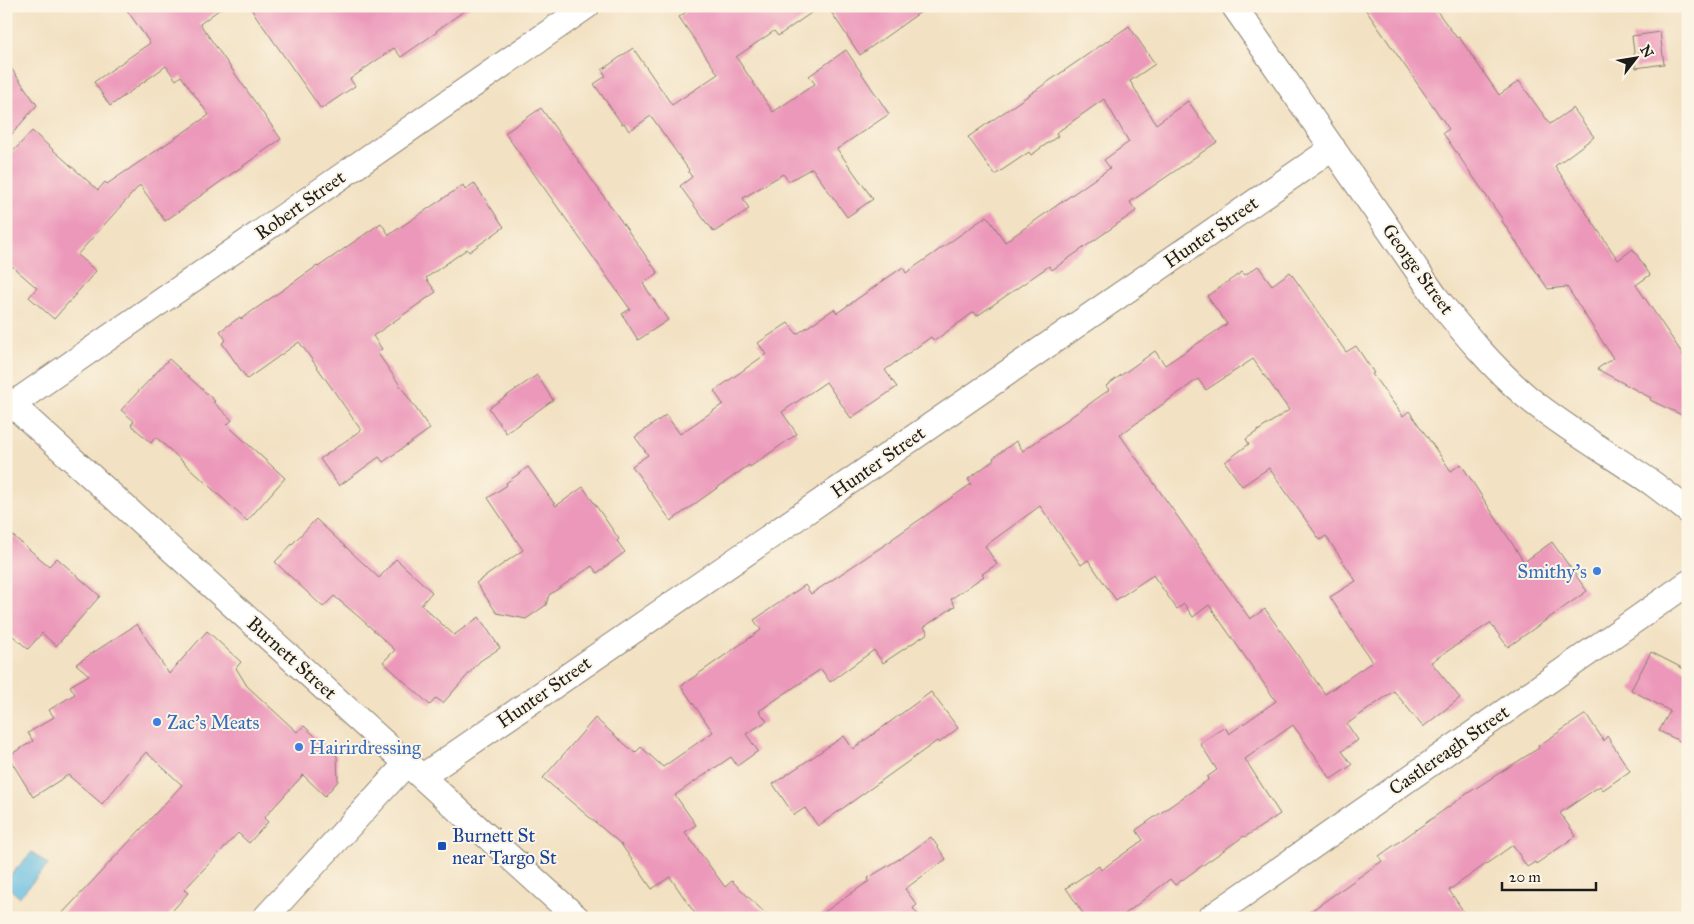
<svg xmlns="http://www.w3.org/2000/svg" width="1694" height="924" viewBox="0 0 1694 924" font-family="'IM FELL Great Primer',serif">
<rect width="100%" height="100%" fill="#fcf5e5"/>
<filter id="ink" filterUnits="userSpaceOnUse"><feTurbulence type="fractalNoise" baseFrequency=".02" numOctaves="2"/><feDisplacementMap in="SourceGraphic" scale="10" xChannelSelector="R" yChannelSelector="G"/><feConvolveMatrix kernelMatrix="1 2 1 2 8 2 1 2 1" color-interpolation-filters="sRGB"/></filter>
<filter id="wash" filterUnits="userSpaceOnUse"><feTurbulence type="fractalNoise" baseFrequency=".0096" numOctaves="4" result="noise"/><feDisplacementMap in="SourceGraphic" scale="20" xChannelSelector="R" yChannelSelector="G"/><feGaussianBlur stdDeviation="1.12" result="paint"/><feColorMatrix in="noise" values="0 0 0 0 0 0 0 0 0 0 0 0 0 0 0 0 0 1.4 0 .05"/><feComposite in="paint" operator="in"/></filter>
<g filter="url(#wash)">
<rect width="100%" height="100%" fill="#f2e1c2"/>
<!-- water -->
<path fill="#65bde2" stroke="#406c7f" d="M 32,852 L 48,865 L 19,897 L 6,885 L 6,880 Z"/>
<g id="blocks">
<!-- building -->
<path fill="#ec98ba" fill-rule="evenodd" d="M 124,6 L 224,6 L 200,24 L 281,139 L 165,221 L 140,185 L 77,255 L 96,271 L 54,319 L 29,297 L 37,288 L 6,261 L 6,159 L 32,131 L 98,190 L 105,182 L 107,184 L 209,115 L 181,76 L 176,80 L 166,66 L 110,106 L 94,82 L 150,43 Z
M 249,6 L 471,6 L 436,31 L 437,32 L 401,57 L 394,48 L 350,79 L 355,86 L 321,109 Z
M 694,6 L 821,6 L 778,36 L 774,31 L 736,57 L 773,112 L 815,84 L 809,76 L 846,50 L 889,114 L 837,149 L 873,199 L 847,217 L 812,168 L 789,181 L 783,174 L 743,198 L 749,209 L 714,232 L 709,225 L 708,225 L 680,186 L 692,177 L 688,171 L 689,170 L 651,116 L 629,131 L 624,123 L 622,124 L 594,84 L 606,76 L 602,70 L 633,48 L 672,105 L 718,74 L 679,17 Z
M 827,6 L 929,6 L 860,55 Z
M 1363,6 L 1433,6 L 1457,38 L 1459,37 L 1499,95 L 1519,81 L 1550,124 L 1573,108 L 1594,137 L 1555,166 L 1618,260 L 1633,249 L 1650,275 L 1636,285 L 1688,362 L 1688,418 L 1650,400 L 1651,398 L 1597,369 L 1613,358 L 1567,287 L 1548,289 L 1502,221 L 1503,220 L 1443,133 L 1449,129 Z
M 1129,26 L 1155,64 L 1130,81 L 1156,124 L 1188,101 L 1217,142 L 1130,202 L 1136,211 L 1052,270 L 1049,266 L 977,316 L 974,312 L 934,341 L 931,337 L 885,370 L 897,387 L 851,418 L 826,382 L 782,412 L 797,434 L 750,467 L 749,465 L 671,521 L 632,466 L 648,455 L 635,437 L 666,415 L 680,434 L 723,404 L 714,391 L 766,354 L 758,343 L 788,323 L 797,334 L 834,309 L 837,313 L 903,267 L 906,273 L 987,216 L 1005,242 L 1110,168 L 1104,160 L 1129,142 L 1104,99 L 1056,133 L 1058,136 L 1031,155 L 1029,152 L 995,175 L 968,137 Z
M 1660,32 L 1664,64 L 1636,68 L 1632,36 Z
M 6,61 L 37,105 L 6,141 Z
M 541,108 L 658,273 L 643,284 L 668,320 L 638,340 L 622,314 L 630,309 L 505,133 Z
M 474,183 L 504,227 L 469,252 L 467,249 L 426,278 L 436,292 L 373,336 L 382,349 L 377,352 L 430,429 L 383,462 L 379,457 L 339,486 L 320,459 L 361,430 L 308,354 L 299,342 L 247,379 L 222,343 L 226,340 L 220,331 L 240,317 L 241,319 L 317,266 L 318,267 L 381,223 L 389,235 L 463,185 L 465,190 Z
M 1258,266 L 1272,285 L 1290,272 L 1346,352 L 1356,346 L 1374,373 L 1372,374 L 1403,416 L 1409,411 L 1451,471 L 1461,464 L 1524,562 L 1552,542 L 1587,591 L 1508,647 L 1490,623 L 1431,662 L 1460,698 L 1423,727 L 1394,691 L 1347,724 L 1358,740 L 1342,751 L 1352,765 L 1331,779 L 1293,725 L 1245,759 L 1280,814 L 1245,837 L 1244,836 L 1175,885 L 1170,879 L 1120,918 L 1086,918 L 1066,888 L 1099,866 L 1101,870 L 1143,840 L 1136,830 L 1208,780 L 1207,777 L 1217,770 L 1200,743 L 1225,727 L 1229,734 L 1276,701 L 1209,605 L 1193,617 L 1184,604 L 1177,609 L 1153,575 L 1116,600 L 1088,560 L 1081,565 L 1040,506 L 985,546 L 997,564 L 982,574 L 984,576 L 951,599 L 955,606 L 924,627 L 928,633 L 883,663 L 874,650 L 830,682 L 821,669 L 759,711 L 767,721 L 746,734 L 758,751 L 737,766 L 731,757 L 675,795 L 696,825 L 685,832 L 725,887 L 732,881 L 770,918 L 698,918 L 670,877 L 652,889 L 621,844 L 543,778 L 595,718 L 635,753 L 641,747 L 663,767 L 713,732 L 681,686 L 761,630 L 754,620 L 805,585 L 811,594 L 892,540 L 892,539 L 971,484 L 968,479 L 994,460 L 993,458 L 1016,441 L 1023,451 L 1109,390 L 1106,386 L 1155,351 L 1165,365 L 1227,324 L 1207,296 L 1242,272 L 1245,275 ZM 1253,359 L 1289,410 L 1246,439 L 1249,444 L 1225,462 L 1242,486 L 1269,468 L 1320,540 L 1326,536 L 1356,581 L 1330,597 L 1372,662 L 1325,694 L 1265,609 L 1250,619 L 1120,435 L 1198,379 L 1206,390 Z
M 169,359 L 215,401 L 213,402 L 232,420 L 227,425 L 285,478 L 247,521 L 156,437 L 151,443 L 131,425 L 134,421 L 121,410 Z
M 537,375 L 553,400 L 506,433 L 489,408 Z
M 528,467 L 556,506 L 583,487 L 619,539 L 617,541 L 625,552 L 597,573 L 592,566 L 549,595 L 546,605 L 526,619 L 497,613 L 476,583 L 523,550 L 488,498 L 507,485 L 506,483 Z
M 316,519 L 379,578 L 396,559 L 432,592 L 421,605 L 454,635 L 479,617 L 500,648 L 480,661 L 443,703 L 436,698 L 430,705 L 383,662 L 395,650 L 359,617 L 334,596 L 323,607 L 275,562 Z
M 6,530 L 49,566 L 57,558 L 100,596 L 56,646 L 42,633 L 28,649 L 6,630 Z
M 137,624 L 169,674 L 207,631 L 241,662 L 236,668 L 247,686 L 297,732 L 304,726 L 337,756 L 338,781 L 325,796 L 303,775 L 264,818 L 268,822 L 249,843 L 238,833 L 184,890 L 188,893 L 166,918 L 58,918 L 182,785 L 146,752 L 102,804 L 68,775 L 33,797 L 8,756 L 33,741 L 28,733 L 54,717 L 49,710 L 75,694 L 70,686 L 89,675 L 76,664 Z
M 1651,652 L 1688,671 L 1688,745 L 1659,731 L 1670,711 L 1631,690 Z
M 931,692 L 958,728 L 939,743 L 937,741 L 818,826 L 805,808 L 794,815 L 773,784 L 844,736 L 853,749 Z
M 1586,714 L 1604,741 L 1607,736 L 1630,771 L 1603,790 L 1600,786 L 1560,813 L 1576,836 L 1536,864 L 1535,862 L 1527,867 L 1513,845 L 1449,890 L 1468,918 L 1301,918 L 1382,861 L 1379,856 L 1468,793 L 1539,748 L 1538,746 Z
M 931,837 L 946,859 L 905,889 L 917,905 L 913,908 L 920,918 L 816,918 L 869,881 L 868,878 L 909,853 Z"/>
</g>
</g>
<g filter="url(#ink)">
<use href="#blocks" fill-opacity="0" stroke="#877e6f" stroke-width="1"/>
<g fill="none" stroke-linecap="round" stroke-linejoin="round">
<!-- minor casing -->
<g stroke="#877e6f" stroke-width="27">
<path id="minor" d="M 1234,6 L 1435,296 C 1463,332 1492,367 1527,397 C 1566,429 1610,454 1652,483 C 1664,492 1676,501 1688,511
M 6,399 L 577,918
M 13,404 L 587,6
M 423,776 L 1333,148
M 265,918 L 407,763
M 1210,918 L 1688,583"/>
</g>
<!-- minor -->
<use href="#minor" stroke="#fff" stroke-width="25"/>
</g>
</g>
<!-- markers -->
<g fill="#3f7fe0" stroke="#fcf5e5" stroke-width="2">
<circle cx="1597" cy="571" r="5"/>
<circle cx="157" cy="722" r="5"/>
<circle cx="299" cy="747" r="5"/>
</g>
<rect fill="#1a4fb4" stroke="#fcf5e5" stroke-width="2" x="437" y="841" width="10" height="10" rx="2.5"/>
<g text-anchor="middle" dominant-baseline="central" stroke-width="4" stroke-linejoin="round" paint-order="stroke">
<!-- street labels -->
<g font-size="19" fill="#1c1c1c" stroke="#fcf5e5">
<text transform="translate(300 205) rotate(-35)">Robert Street</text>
<text transform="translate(1211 232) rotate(-35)">Hunter Street</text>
<text transform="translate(1418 269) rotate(54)">George Street</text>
<text transform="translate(878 462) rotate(-35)">Hunter Street</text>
<text transform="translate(292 658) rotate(42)">Burnett Street</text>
<text transform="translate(544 692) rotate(-35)">Hunter Street</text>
<text transform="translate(1449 750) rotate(-35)">Castlereagh Street</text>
</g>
<!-- shop labels -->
<g font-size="19" fill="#366cbe" stroke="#fcf5e5" text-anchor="start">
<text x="1587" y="571" text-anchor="end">Smithy's</text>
<text x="167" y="722">Zac's Meats</text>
<text x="309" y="747">Hairirdressing</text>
</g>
<!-- transit labels -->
<g font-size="19" fill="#164399" stroke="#fcf5e5" text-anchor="start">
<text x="452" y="835">Burnett St<tspan x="452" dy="22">near Targo St</tspan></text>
</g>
</g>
<!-- margin -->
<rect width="1694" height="924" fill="none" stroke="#fcf5e5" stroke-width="25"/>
<!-- north arrow -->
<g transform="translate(1636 58) rotate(59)" stroke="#fcf5e5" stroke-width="4" paint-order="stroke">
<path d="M0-4L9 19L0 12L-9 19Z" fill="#1c1c1c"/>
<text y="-8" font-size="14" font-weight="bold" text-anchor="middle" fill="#1c1c1c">N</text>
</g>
<!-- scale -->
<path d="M1502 882v8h94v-8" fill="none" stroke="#1c1c1c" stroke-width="2.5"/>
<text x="1509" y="882" font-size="15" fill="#1c1c1c" stroke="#fcf5e5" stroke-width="4" paint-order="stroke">20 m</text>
</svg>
